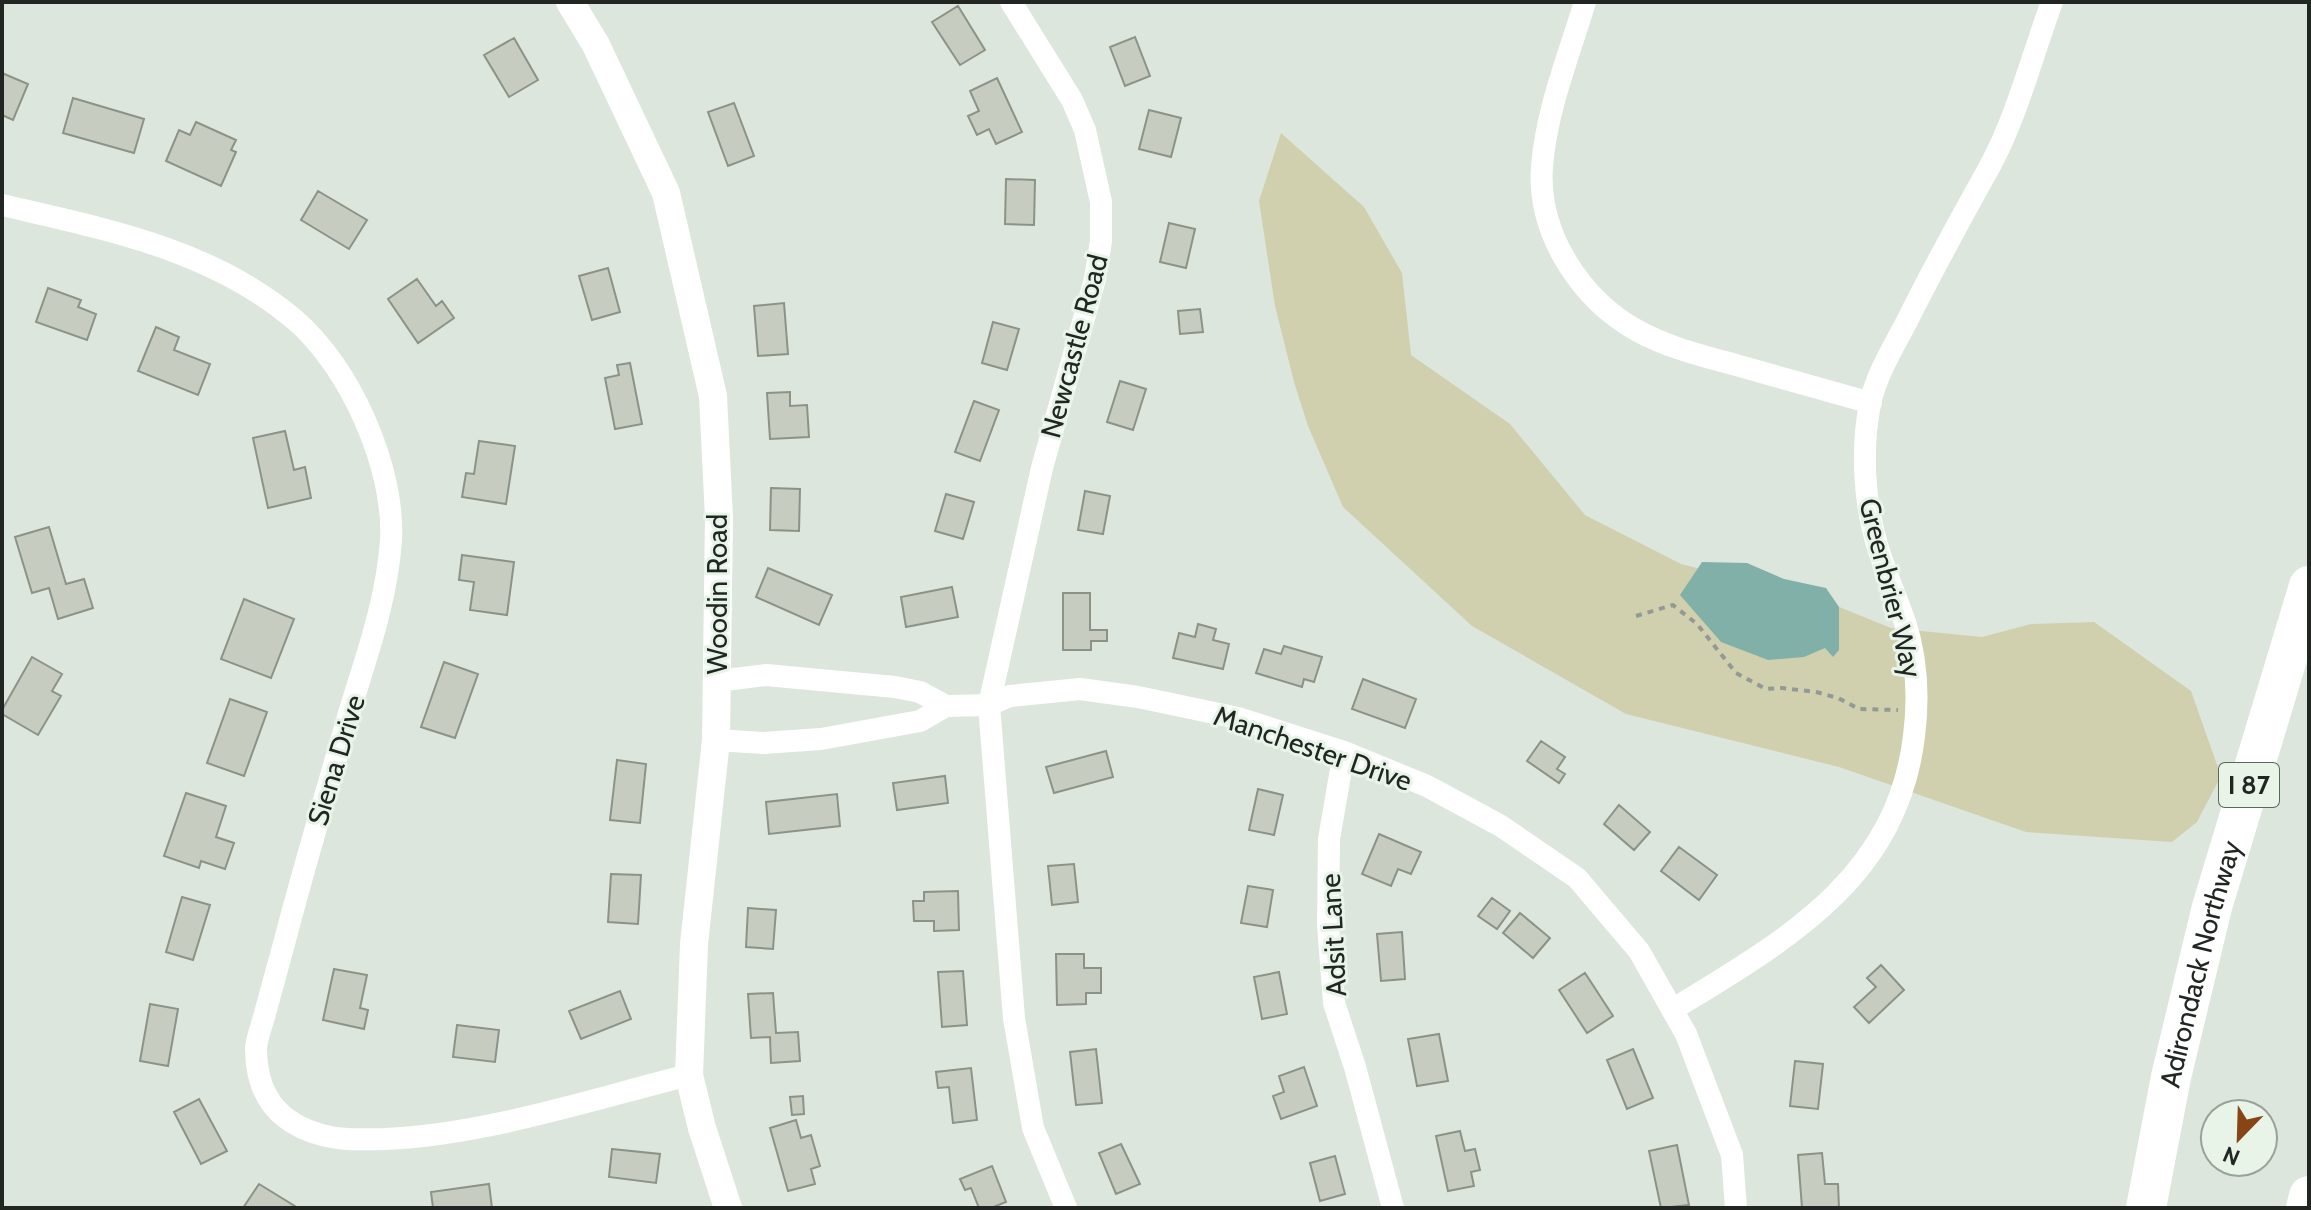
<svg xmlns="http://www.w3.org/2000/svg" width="2311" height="1210" viewBox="0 0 2311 1210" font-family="Cabin,sans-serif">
<rect width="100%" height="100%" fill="#dce6dc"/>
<!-- green -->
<path fill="#d0d0af" d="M 1281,133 L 1364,207 L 1402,273 L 1411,355 L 1510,424 L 1585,515 L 1681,564 L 1822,600 L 1891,628 L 1982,637 L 2031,624 L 2094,622 L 2191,691 L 2221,776 L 2197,822 L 2172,842 L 2026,832 L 1839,767 L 1626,714 L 1472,626 L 1343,507 L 1308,426 L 1294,382 L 1275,306 L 1259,201 Z"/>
<!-- water -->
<path fill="#81b0a8" d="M 1702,562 L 1747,563 L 1784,579 L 1826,588 L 1839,607 L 1839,650 L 1833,657 L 1825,648 L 1804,657 L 1768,660 L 1721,642 L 1680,595 Z"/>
<!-- building -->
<path fill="#c7ccc0" stroke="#8d9287" stroke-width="2" d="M 958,6 L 985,50 L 960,65 L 932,22 Z
M 1135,37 L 1150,76 L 1125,86 L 1110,47 Z
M 514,38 L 538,80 L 509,97 L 484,55 Z
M 2,73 L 28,84 L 13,120 L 2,115 Z
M 997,78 L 1022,132 L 996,144 L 989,129 L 977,135 L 968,116 L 979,111 L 970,91 Z
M 73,98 L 144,119 L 134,153 L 63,133 Z
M 734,103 L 754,156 L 728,166 L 708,112 Z
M 1149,110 L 1181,118 L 1171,157 L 1139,149 Z
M 196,122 L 236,140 L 231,150 L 236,152 L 221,186 L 166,161 L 179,130 L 190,135 Z
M 1006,179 L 1035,180 L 1034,225 L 1005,224 Z
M 318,191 L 367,220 L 349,249 L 301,220 Z
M 1169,223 L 1195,229 L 1186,268 L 1160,262 Z
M 608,268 L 620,312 L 592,320 L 579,276 Z
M 417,279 L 436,306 L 442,301 L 454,318 L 418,343 L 388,299 Z
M 48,288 L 81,300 L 78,307 L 96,314 L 87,340 L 36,322 Z
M 784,303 L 788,354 L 758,356 L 754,306 Z
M 1200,309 L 1203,332 L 1180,334 L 1178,311 Z
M 993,322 L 1019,329 L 1007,370 L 982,363 Z
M 156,327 L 179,337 L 174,350 L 210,364 L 198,395 L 138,371 Z
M 630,363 L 642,424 L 615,429 L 605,378 L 619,375 L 617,365 Z
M 1120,381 L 1146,389 L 1133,430 L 1107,422 Z
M 790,392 L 790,406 L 807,405 L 809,437 L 770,439 L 767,393 Z
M 974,401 L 999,410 L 980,461 L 955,452 Z
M 285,431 L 294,470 L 305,467 L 311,498 L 268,508 L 253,438 Z
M 479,441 L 515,446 L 506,504 L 462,497 L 466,473 L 474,474 Z
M 771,488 L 800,489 L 799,531 L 770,530 Z
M 1085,491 L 1110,496 L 1103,534 L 1078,530 Z
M 946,494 L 974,502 L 963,539 L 935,531 Z
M 49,527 L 66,584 L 84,579 L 93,608 L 58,619 L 49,588 L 32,593 L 15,537 Z
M 462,555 L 514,562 L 507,615 L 470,610 L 474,582 L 459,580 Z
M 768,568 L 832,595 L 819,625 L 756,597 Z
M 952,587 L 958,617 L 906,627 L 901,597 Z
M 1063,593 L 1090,593 L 1090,630 L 1107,630 L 1107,641 L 1091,641 L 1091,650 L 1063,650 Z
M 244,599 L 294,619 L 271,678 L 221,659 Z
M 1198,624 L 1216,629 L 1213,640 L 1229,644 L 1223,669 L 1173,658 L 1179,633 L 1195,637 Z
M 1284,646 L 1322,657 L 1314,682 L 1304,679 L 1302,687 L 1256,673 L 1264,649 L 1281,654 Z
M 32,657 L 62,674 L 52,691 L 61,696 L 38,735 L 2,714 L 2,710 Z
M 444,662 L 478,674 L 455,738 L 421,727 Z
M 1363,679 L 1416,699 L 1405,728 L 1352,709 Z
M 230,699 L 267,712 L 244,776 L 207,763 Z
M 1541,741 L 1565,757 L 1557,769 L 1565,774 L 1559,783 L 1527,761 Z
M 1106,751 L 1113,777 L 1054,793 L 1046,767 Z
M 617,760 L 646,764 L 640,823 L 610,820 Z
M 945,776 L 948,803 L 897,810 L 893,783 Z
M 1258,789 L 1283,795 L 1274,835 L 1249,830 Z
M 186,793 L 226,806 L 216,837 L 234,843 L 225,869 L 201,861 L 199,868 L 164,856 Z
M 837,794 L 840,826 L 769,834 L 766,802 Z
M 1619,805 L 1650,832 L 1634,850 L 1604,824 Z
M 1379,834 L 1421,852 L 1411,874 L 1398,869 L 1391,886 L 1362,874 Z
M 1679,847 L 1717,875 L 1699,900 L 1661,871 Z
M 1074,864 L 1078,902 L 1052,905 L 1048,866 Z
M 611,874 L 641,875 L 638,924 L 608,922 Z
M 1248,886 L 1273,890 L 1267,927 L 1241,923 Z
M 958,891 L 959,930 L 934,931 L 934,921 L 914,921 L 913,901 L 924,901 L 924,892 Z
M 182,897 L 210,905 L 193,960 L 166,952 Z
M 1492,898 L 1510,911 L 1497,929 L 1478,916 Z
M 748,908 L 776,910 L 773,949 L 746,947 Z
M 1520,913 L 1550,938 L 1533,958 L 1503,933 Z
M 1402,932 L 1405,979 L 1381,981 L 1377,934 Z
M 1056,954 L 1084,954 L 1084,968 L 1101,968 L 1101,993 L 1086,993 L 1086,1004 L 1057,1005 Z
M 1881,965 L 1904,990 L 1869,1023 L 1854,1007 L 1876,987 L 1867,978 Z
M 334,969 L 367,975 L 360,1008 L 368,1010 L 364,1029 L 323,1020 Z
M 963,971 L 967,1025 L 942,1027 L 938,972 Z
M 1279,972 L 1287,1014 L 1262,1019 L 1254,977 Z
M 1585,973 L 1613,1016 L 1587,1033 L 1559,990 Z
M 620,991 L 631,1019 L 581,1039 L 569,1011 Z
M 773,993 L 776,1033 L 798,1032 L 800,1061 L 771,1063 L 770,1037 L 751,1038 L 748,994 Z
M 150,1004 L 178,1009 L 168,1066 L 140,1061 Z
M 457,1025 L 499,1030 L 495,1062 L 453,1057 Z
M 1439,1034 L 1448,1081 L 1417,1086 L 1408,1039 Z
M 1096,1049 L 1102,1103 L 1076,1105 L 1070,1052 Z
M 1633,1049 L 1653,1098 L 1627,1109 L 1607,1060 Z
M 1795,1061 L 1823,1064 L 1818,1109 L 1790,1106 Z
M 1304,1067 L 1317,1106 L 1281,1119 L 1273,1096 L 1284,1092 L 1279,1076 Z
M 971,1068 L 977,1120 L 953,1123 L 949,1087 L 938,1088 L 936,1072 Z
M 803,1096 L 804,1114 L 792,1115 L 790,1097 Z
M 199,1099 L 227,1151 L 201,1164 L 174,1112 Z
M 796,1120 L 801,1138 L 811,1135 L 820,1166 L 811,1169 L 815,1184 L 788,1191 L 770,1128 Z
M 1460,1131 L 1465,1151 L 1475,1149 L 1480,1170 L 1471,1172 L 1474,1186 L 1448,1191 L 1436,1136 Z
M 1121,1144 L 1140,1184 L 1116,1194 L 1099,1153 Z
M 1677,1145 L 1689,1205 L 1661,1208 L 1649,1151 Z
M 612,1149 L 660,1154 L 656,1183 L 609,1177 Z
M 1822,1153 L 1825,1184 L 1838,1184 L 1839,1208 L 1802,1208 L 1798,1155 Z
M 1335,1156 L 1345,1194 L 1320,1201 L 1310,1163 Z
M 992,1166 L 1006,1202 L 991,1208 L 979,1208 L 971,1188 L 965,1190 L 960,1179 Z
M 259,1184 L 298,1208 L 243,1208 Z
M 489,1184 L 492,1208 L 433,1208 L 431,1192 Z"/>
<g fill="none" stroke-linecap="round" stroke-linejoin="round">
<!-- path -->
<path stroke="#939a93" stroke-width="4" stroke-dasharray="6 6" stroke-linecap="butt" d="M 1636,616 L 1673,605 L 1697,624 L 1736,673 L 1766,689 L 1782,688 L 1816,692 L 1838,698 L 1859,709 L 1898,710"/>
<!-- minor -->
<path stroke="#fff" stroke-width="22" d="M 1011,2 L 1072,100 L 1085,130 L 1101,202 L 1101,241 L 1095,279 L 1042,468 L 989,705 L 1014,1018 L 1033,1128 L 1066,1208
M 1585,2 C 1569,55 1546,111 1542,167 C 1537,233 1581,300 1638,331 C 1669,348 1703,356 1736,365 C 1781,378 1826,390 1871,403
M 2,205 C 105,229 212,249 295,320 C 350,367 395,468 391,540 C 387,599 367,655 350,710 C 328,787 305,863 285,940 C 278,966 271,992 264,1017 C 261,1027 257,1038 256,1048 C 256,1095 278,1123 322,1135 C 343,1141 364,1139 385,1139 C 484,1135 593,1099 689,1075
M 717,681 L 766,675 L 895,687 L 920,692 L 946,706 L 989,705 L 1010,696 L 1080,689 L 1138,697 L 1238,718 L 1344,752 L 1427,786 L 1501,826 L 1577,878 L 1639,951 L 1686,1034 L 1732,1155 L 1736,1208
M 716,740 L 763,743 L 821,739 L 920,721 L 946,706
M 1344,752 L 1329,839 L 1328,925 L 1334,1003 L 1355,1067 L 1393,1208
M 1672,1010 C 1784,941 1897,880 1914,736 C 1919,697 1917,659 1905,622 C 1896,597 1886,573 1878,548 C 1864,503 1861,450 1870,404 C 1876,375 1893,348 1907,321 C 1933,269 1961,218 1990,166 C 2017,116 2032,56 2052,2"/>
<!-- tertiary -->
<path stroke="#fff" stroke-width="28" d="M 570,2 L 596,45 L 666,193 L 713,396 L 719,518 L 716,740 L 694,944 L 689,1075 L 702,1128 L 728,1208"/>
<!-- motorway -->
<g stroke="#fff" stroke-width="40">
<path id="s1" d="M 2146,1208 L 2171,1077 L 2212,907 L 2309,586"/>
<path d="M 2306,1208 L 2309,1196"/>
</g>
</g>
<g text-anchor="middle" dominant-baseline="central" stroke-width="6" stroke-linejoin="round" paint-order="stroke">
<!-- shield labels -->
<rect fill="#e9f4e9" stroke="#5e645e" stroke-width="2" x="2219" y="763" width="60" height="44" rx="6"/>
<g font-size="26" font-weight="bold" fill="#222622">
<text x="2249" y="785">I 87</text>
</g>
<!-- street labels -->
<g font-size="28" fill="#222622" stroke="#e9f4e9">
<text transform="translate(1074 346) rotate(-75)">Newcastle Road</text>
<text transform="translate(1891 588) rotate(76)">Greenbrier Way</text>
<text transform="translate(717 594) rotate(-90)">Woodin Road</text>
<text transform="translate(1313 748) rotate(19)">Manchester Drive</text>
<text transform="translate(336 760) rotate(-73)">Siena Drive</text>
<text transform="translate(1333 935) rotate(-93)">Adsit Lane</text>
<text stroke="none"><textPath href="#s1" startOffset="250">Adirondack Northway</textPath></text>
</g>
</g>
<!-- border -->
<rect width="2311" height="1210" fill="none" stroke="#222622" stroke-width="8"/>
<!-- north arrow -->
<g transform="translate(2239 1138) rotate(203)"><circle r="38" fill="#e9f4e9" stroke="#99a299" stroke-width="2"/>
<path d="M0-6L14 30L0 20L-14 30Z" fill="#874414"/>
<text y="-12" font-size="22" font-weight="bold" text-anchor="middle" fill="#222622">N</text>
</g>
</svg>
